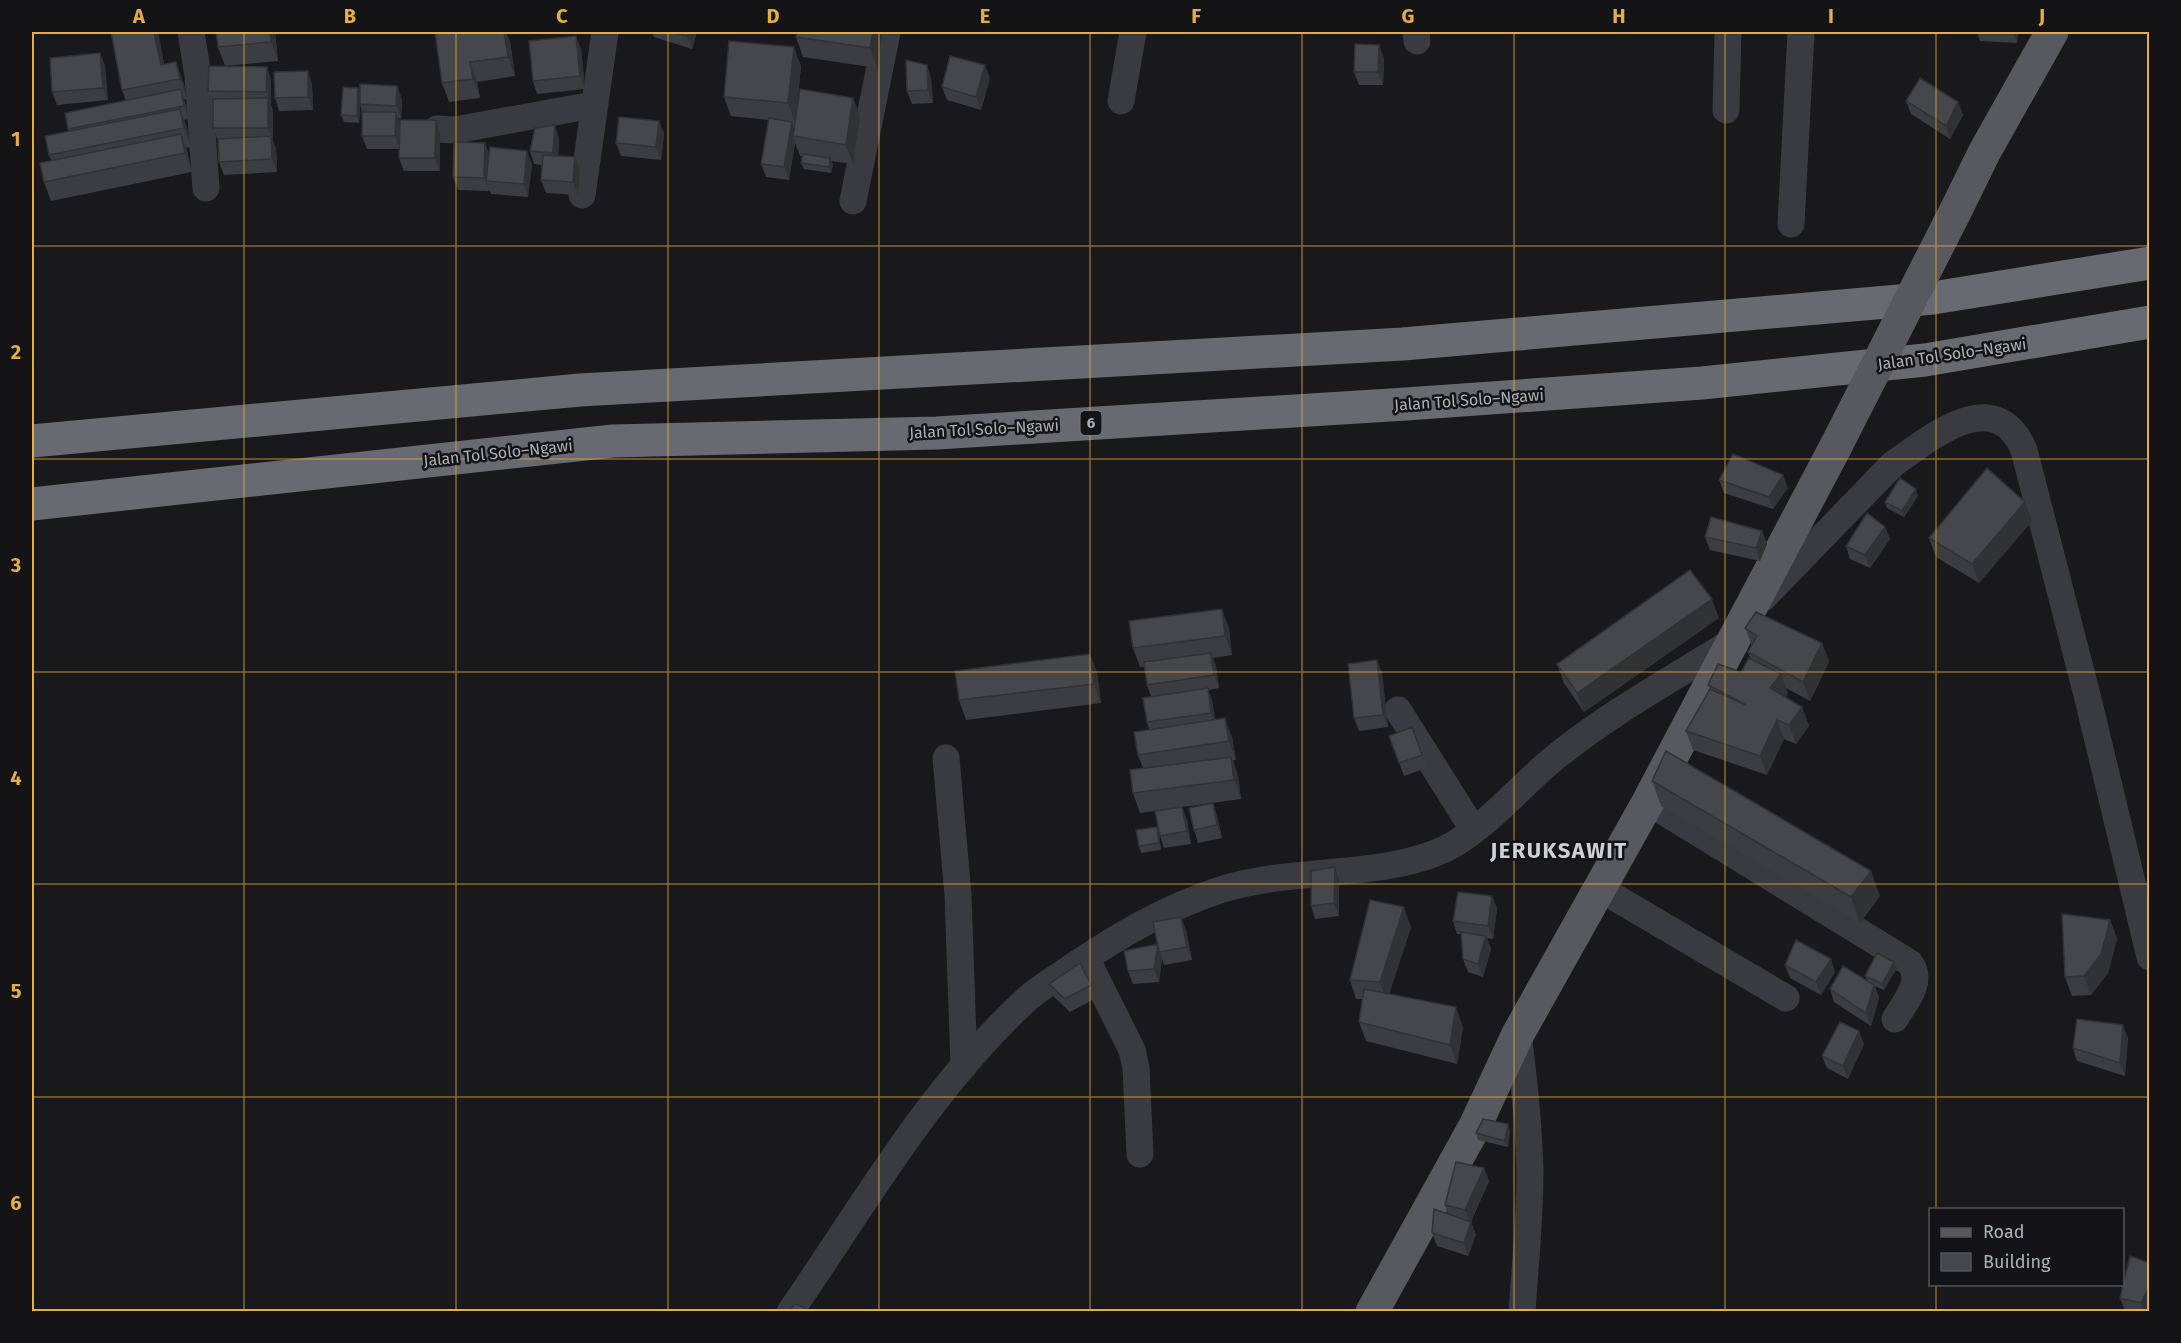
<svg xmlns="http://www.w3.org/2000/svg" width="2181" height="1343" viewBox="0 0 2181 1343" font-family="'Fira Sans',sans-serif">
<rect width="100%" height="100%" fill="#19191b"/>
<g fill="none" stroke-linecap="round" stroke-linejoin="round">
<!-- minor -->
<path stroke="#3a3b40" stroke-width="27" d="M 191,32 L 198,76 L 206,188
M 1416,32 L 1417,41
M 1121,101 L 1133,32
M 1726,110 L 1728,32
M 437,129 L 455,130 L 593,105
M 582,195 L 605,32
M 853,201 L 887,32
M 1791,224 L 1801,32
M 1763,598 L 1893,464 C 1932,437 1995,383 2024,450 L 2088,699 L 2150,957
M 1398,710 L 1473,829
M 946,758 L 958,895 L 964,1066
M 1648,802 L 1910,963 C 1924,982 1905,1002 1895,1019
M 1599,888 L 1786,998
M 1086,958 L 1132,1050 L 1136,1068 L 1140,1154
M 1518,1034 C 1524,1080 1529,1126 1530,1172 C 1530,1219 1525,1265 1522,1312
M 790,1312 C 864,1205 930,1088 1027,999 C 1038,989 1053,980 1066,971 C 1115,938 1164,908 1220,890 C 1291,867 1381,879 1445,849 C 1485,829 1518,788 1552,760 C 1608,714 1672,679 1733,641"/>
<!-- major -->
<path stroke="#57595f" stroke-width="33" d="M 1955,212 L 1985,151 L 2052,32
M 1372,1312 L 1475,1126 L 1518,1034 L 1648,802 L 1836,446"/>
<!-- highway -->
<path stroke="#676a71" stroke-width="33" d="M 32,441 L 580,390 L 1403,344 L 1933,298 L 2150,263
M 32,504 L 613,441 L 937,433 L 1406,404 L 1702,383 L 1925,360 L 2150,322"/>
<!-- major-bridge -->
<path stroke="#57595f" stroke-width="33" d="M 1836,446 L 1955,212"/>
</g>
<!-- wall -->
<path fill="#3c3d40" d="M 158,32 L 164,64 L 183,81 L 187,99 L 184,99 L 189,119 L 184,120 L 187,128 L 191,147 L 186,148 L 192,172 L 51,201 L 44,182 L 51,160 L 49,155 L 69,131 L 65,113 L 126,101 L 122,90 Z
M 216,32 L 275,32 L 278,61 L 225,66 L 218,47 Z
M 435,32 L 510,41 L 515,76 L 477,82 L 480,98 L 449,102 L 442,83 Z
M 652,32 L 697,32 L 692,49 L 654,37 Z
M 1977,32 L 2018,32 L 2017,43 L 1980,41 Z
M 796,37 L 882,37 L 877,68 L 803,57 Z
M 581,49 L 585,89 L 537,94 L 533,81 Z
M 100,53 L 105,66 L 108,100 L 57,105 L 52,92 Z
M 1384,58 L 1383,85 L 1359,85 L 1354,72 Z
M 801,66 L 796,118 L 853,98 L 860,117 L 853,164 L 831,161 L 833,165 L 831,173 L 804,169 L 801,163 L 802,156 L 800,156 L 795,143 L 789,180 L 766,177 L 761,164 L 768,120 L 731,116 L 724,97 Z
M 267,67 L 271,80 L 271,105 L 273,111 L 273,141 L 276,149 L 277,172 L 224,175 L 219,162 L 218,141 L 213,128 L 213,102 L 208,91 Z
M 931,78 L 933,103 L 912,104 L 907,91 Z
M 990,78 L 981,110 L 947,100 L 942,87 Z
M 312,84 L 313,110 L 279,111 L 275,98 Z
M 360,93 L 402,99 L 401,119 L 398,118 L 400,124 L 436,120 L 440,133 L 440,171 L 404,171 L 399,158 L 400,149 L 367,149 L 362,136 L 362,112 L 360,105 L 359,123 L 344,122 L 341,115 Z
M 1906,101 L 1958,102 L 1963,115 L 1950,139 L 1911,114 Z
M 659,121 L 664,134 L 661,160 L 621,156 L 616,143 Z
M 559,138 L 558,156 L 575,157 L 580,170 L 578,195 L 546,193 L 541,180 L 542,165 L 534,164 L 530,151 Z
M 485,143 L 489,154 L 532,164 L 528,197 L 491,194 L 489,189 L 489,191 L 458,190 L 453,177 Z
M 1719,480 L 1788,488 L 1773,509 L 1724,493 Z
M 1918,496 L 1904,517 L 1887,508 L 1885,502 Z
M 2032,521 L 1979,583 L 1936,557 L 1929,538 Z
M 1885,527 L 1890,539 L 1870,568 L 1850,559 L 1846,546 Z
M 1762,531 L 1767,544 L 1760,561 L 1710,550 L 1705,537 Z
M 1719,618 L 1584,712 L 1564,683 L 1557,664 Z
M 1229,628 L 1232,655 L 1213,658 L 1216,666 L 1219,688 L 1208,690 L 1212,701 L 1215,719 L 1232,737 L 1236,760 L 1233,760 L 1238,776 L 1241,799 L 1182,807 L 1187,820 L 1191,844 L 1164,848 L 1160,836 L 1178,808 L 1140,813 L 1133,793 L 1143,768 L 1138,755 L 1149,729 L 1147,722 L 1151,696 L 1147,685 L 1144,667 L 1140,667 L 1133,648 Z
M 1745,628 L 1822,643 L 1829,662 L 1810,701 L 1786,688 L 1788,694 L 1785,697 L 1802,707 L 1809,726 L 1796,744 L 1784,739 L 1767,775 L 1693,750 L 1686,731 L 1710,690 L 1708,685 L 1741,672 L 1751,659 L 1748,652 L 1752,646 Z
M 1090,654 L 1097,673 L 1101,703 L 966,720 L 959,700 Z
M 1377,660 L 1382,673 L 1388,727 L 1359,731 L 1354,718 Z
M 1412,727 L 1427,768 L 1404,776 L 1389,736 Z
M 1652,781 L 1880,896 L 1860,923 L 1661,806 Z
M 1217,816 L 1222,838 L 1198,843 L 1194,830 Z
M 1157,827 L 1159,834 L 1161,850 L 1141,853 L 1139,846 Z
M 1335,867 L 1339,880 L 1339,916 L 1315,919 L 1311,906 Z
M 1492,896 L 1497,909 L 1493,939 L 1487,938 L 1491,949 L 1483,977 L 1468,972 L 1463,959 L 1462,934 L 1457,934 L 1453,921 Z
M 2110,920 L 2117,939 L 2108,973 L 2091,995 L 2072,996 L 2065,977 Z
M 1411,927 L 1389,994 L 1463,1027 L 1457,1064 L 1366,1041 L 1359,1022 L 1362,999 L 1356,999 L 1350,980 Z
M 1186,930 L 1192,960 L 1164,965 L 1162,959 L 1159,982 L 1133,984 L 1128,971 Z
M 1894,962 L 1897,968 L 1884,990 L 1875,986 L 1879,998 L 1871,1026 L 1834,1002 L 1830,989 L 1867,980 L 1865,976 Z
M 1785,965 L 1835,972 L 1821,995 L 1790,978 Z
M 1049,984 L 1091,985 L 1096,998 L 1070,1012 L 1054,997 Z
M 2128,1038 L 2125,1076 L 2077,1061 L 2073,1048 Z
M 1864,1044 L 1848,1079 L 1827,1068 L 1822,1056 Z
M 1508,1124 L 1510,1131 L 1508,1147 L 1478,1140 L 1476,1133 Z
M 1484,1168 L 1489,1181 L 1471,1222 L 1476,1235 L 1468,1256 L 1437,1246 L 1432,1233 L 1448,1214 L 1445,1205 Z
M 2130,1256 L 2148,1311 L 2125,1311 L 2120,1298 Z"/>
<!-- shaded-wall -->
<path fill="#313234" d="M 154,32 L 158,32 L 168,84 L 161,65 Z
M 270,32 L 275,32 L 278,61 L 271,42 Z
M 504,32 L 506,32 L 510,41 L 515,76 L 508,57 Z
M 689,32 L 697,32 L 692,49 L 687,36 Z
M 873,32 L 880,32 L 882,37 L 877,68 L 870,48 Z
M 2013,32 L 2018,32 L 2017,43 Z
M 576,36 L 581,49 L 585,89 L 580,76 Z
M 1379,45 L 1384,58 L 1383,85 L 1378,72 Z
M 794,47 L 801,66 L 795,122 L 788,103 Z
M 100,53 L 105,66 L 108,100 L 103,88 Z
M 176,62 L 183,81 L 187,99 L 180,79 Z
M 470,62 L 477,82 L 480,98 L 473,79 Z
M 927,65 L 931,78 L 933,103 L 928,90 Z
M 985,65 L 990,78 L 981,110 L 976,97 Z
M 267,67 L 271,80 L 271,105 L 266,92 Z
M 308,71 L 312,84 L 313,110 L 308,97 Z
M 397,86 L 402,99 L 401,119 L 396,106 Z
M 358,88 L 361,95 L 359,123 L 357,116 Z
M 181,89 L 185,102 L 189,119 L 184,106 Z
M 268,98 L 273,111 L 273,141 L 276,149 L 277,172 L 272,159 L 271,136 L 268,128 Z
M 853,98 L 860,117 L 853,164 L 846,145 Z
M 1958,102 L 1963,115 L 1950,139 L 1946,126 Z
M 180,109 L 187,128 L 191,147 L 184,128 Z
M 396,112 L 400,125 L 400,149 L 395,136 Z
M 436,120 L 440,133 L 440,171 L 435,158 Z
M 659,121 L 664,134 L 661,160 L 656,147 Z
M 792,122 L 797,135 L 793,136 L 795,143 L 789,180 L 784,167 Z
M 555,125 L 559,138 L 558,166 L 553,153 Z
M 181,134 L 188,153 L 192,172 L 185,153 Z
M 485,143 L 489,156 L 486,181 L 489,191 L 484,178 Z
M 527,151 L 532,164 L 528,197 L 524,184 Z
M 575,157 L 580,170 L 578,195 L 573,182 Z
M 830,158 L 833,165 L 831,173 L 829,167 Z
M 1783,475 L 1788,488 L 1773,509 L 1769,497 Z
M 1916,489 L 1918,496 L 1904,517 L 1902,511 Z
M 2025,502 L 2032,521 L 1979,583 L 1972,564 Z
M 1885,527 L 1890,539 L 1870,568 L 1865,555 Z
M 1762,531 L 1767,544 L 1760,561 L 1756,548 Z
M 1712,599 L 1719,618 L 1584,712 L 1577,693 Z
M 1222,609 L 1229,628 L 1232,655 L 1225,636 Z
M 1822,643 L 1829,662 L 1810,701 L 1803,682 Z
M 1211,653 L 1216,666 L 1219,688 L 1214,675 Z
M 1090,654 L 1097,673 L 1101,703 L 1094,684 Z
M 1377,660 L 1382,673 L 1388,727 L 1383,715 Z
M 1781,674 L 1788,694 L 1777,707 L 1770,688 Z
M 1208,688 L 1212,701 L 1216,726 L 1211,713 Z
M 1802,707 L 1809,726 L 1796,744 L 1789,725 Z
M 1225,718 L 1232,737 L 1236,760 L 1229,741 Z
M 1777,720 L 1784,739 L 1767,775 L 1760,756 Z
M 1231,757 L 1238,776 L 1241,799 L 1234,780 Z
M 1213,803 L 1217,816 L 1222,838 L 1217,825 Z
M 1182,807 L 1187,820 L 1191,844 L 1187,831 Z
M 1157,827 L 1159,834 L 1161,850 L 1159,843 Z
M 1335,867 L 1339,880 L 1339,916 L 1334,903 Z
M 1871,871 L 1880,896 L 1860,923 L 1851,897 Z
M 1492,896 L 1497,909 L 1493,939 L 1488,926 Z
M 1404,907 L 1411,927 L 1387,1001 L 1380,982 Z
M 1181,917 L 1186,930 L 1192,960 L 1187,947 Z
M 2110,920 L 2117,939 L 2108,973 L 2091,995 L 2084,976 Z
M 1486,936 L 1491,949 L 1483,977 L 1478,964 Z
M 1158,944 L 1162,959 L 1159,982 L 1154,969 Z
M 1831,959 L 1835,972 L 1821,995 L 1816,982 Z
M 1894,962 L 1897,968 L 1884,990 L 1882,984 Z
M 1874,985 L 1879,998 L 1871,1026 L 1866,1013 Z
M 1456,1007 L 1463,1027 L 1457,1064 L 1450,1045 Z
M 2123,1025 L 2128,1038 L 2125,1076 L 2120,1063 Z
M 1859,1031 L 1864,1044 L 1848,1079 L 1843,1066 Z
M 1508,1124 L 1510,1131 L 1508,1147 L 1505,1141 Z
M 1484,1168 L 1489,1181 L 1470,1223 L 1465,1210 Z
M 1471,1222 L 1476,1235 L 1468,1256 L 1464,1243 Z
M 2150,1285 L 2150,1308 L 2148,1311 L 2144,1311 L 2141,1303 Z"/>
<!-- building -->
<path fill="#46474b" stroke="#313234" stroke-width="1.5" d="M 111,32 L 154,32 L 161,65 L 176,62 L 180,79 L 122,90 Z
M 216,32 L 270,32 L 271,42 L 218,47 Z
M 435,32 L 504,32 L 508,57 L 470,62 L 473,79 L 442,83 Z
M 672,32 L 689,32 L 687,36 Z
M 797,32 L 873,32 L 870,48 L 796,37 Z
M 576,36 L 580,76 L 533,81 L 529,41 Z
M 729,41 L 794,47 L 788,103 L 724,97 Z
M 1355,44 L 1379,45 L 1378,72 L 1354,72 Z
M 100,53 L 103,88 L 52,92 L 50,58 Z
M 950,56 L 985,65 L 976,97 L 942,87 Z
M 906,60 L 927,65 L 928,90 L 907,91 Z
M 209,66 L 267,67 L 266,92 L 208,91 Z
M 308,71 L 308,97 L 275,98 L 274,72 Z
M 1920,78 L 1958,102 L 1946,126 L 1906,101 Z
M 360,84 L 397,86 L 396,106 L 360,104 Z
M 343,87 L 358,88 L 357,116 L 341,115 Z
M 181,89 L 184,106 L 68,129 L 65,113 Z
M 800,89 L 853,98 L 846,145 L 793,136 Z
M 268,98 L 268,128 L 213,128 L 213,99 Z
M 180,109 L 184,128 L 49,155 L 45,136 Z
M 362,112 L 396,112 L 395,136 L 362,136 Z
M 619,117 L 659,121 L 656,147 L 616,143 Z
M 769,118 L 792,122 L 784,167 L 761,164 Z
M 400,120 L 436,120 L 435,158 L 399,158 Z
M 555,125 L 553,153 L 530,151 L 535,128 Z
M 181,134 L 185,153 L 44,182 L 40,163 Z
M 271,136 L 272,159 L 219,162 L 218,139 Z
M 454,142 L 485,143 L 484,178 L 453,177 Z
M 490,147 L 527,151 L 524,184 L 486,181 Z
M 803,154 L 830,158 L 829,167 L 801,163 Z
M 543,155 L 575,157 L 573,182 L 541,180 Z
M 1733,454 L 1783,475 L 1769,497 L 1719,480 Z
M 1987,468 L 2025,502 L 1972,564 L 1929,538 Z
M 1900,478 L 1916,489 L 1902,511 L 1885,502 Z
M 1867,513 L 1885,527 L 1865,555 L 1846,546 Z
M 1711,517 L 1762,531 L 1756,548 L 1705,537 Z
M 1690,570 L 1712,599 L 1577,693 L 1557,664 Z
M 1222,609 L 1225,636 L 1133,648 L 1129,621 Z
M 1756,612 L 1822,643 L 1803,682 L 1748,652 L 1757,636 L 1745,628 Z
M 1211,653 L 1214,675 L 1147,685 L 1144,662 Z
M 1090,654 L 1094,684 L 959,700 L 955,671 Z
M 1749,658 L 1781,674 L 1770,688 L 1802,707 L 1789,725 L 1777,720 L 1760,756 L 1686,731 L 1710,689 L 1746,705 L 1708,685 L 1718,664 L 1741,672 Z
M 1377,660 L 1383,715 L 1354,718 L 1348,664 Z
M 1208,688 L 1211,713 L 1147,722 L 1143,698 Z
M 1225,718 L 1229,741 L 1138,755 L 1134,732 Z
M 1412,727 L 1422,755 L 1399,763 L 1389,736 Z
M 1666,751 L 1871,871 L 1851,897 L 1652,781 Z
M 1231,757 L 1234,780 L 1133,793 L 1130,770 Z
M 1213,803 L 1217,825 L 1194,830 L 1189,808 Z
M 1182,807 L 1187,831 L 1160,836 L 1155,811 Z
M 1157,827 L 1159,843 L 1139,846 L 1136,830 Z
M 1335,867 L 1334,903 L 1311,906 L 1311,871 Z
M 1458,892 L 1492,896 L 1488,926 L 1453,921 Z
M 1370,900 L 1404,907 L 1380,982 L 1350,980 Z
M 2062,914 L 2110,920 L 2101,954 L 2084,976 L 2065,977 Z
M 1181,917 L 1187,947 L 1159,952 L 1153,922 Z
M 1461,932 L 1486,936 L 1478,964 L 1463,959 Z
M 1796,940 L 1831,959 L 1816,982 L 1785,965 Z
M 1158,944 L 1154,969 L 1128,971 L 1124,951 Z
M 1877,953 L 1894,962 L 1882,984 L 1865,976 Z
M 1080,963 L 1091,985 L 1065,999 L 1049,984 Z
M 1843,966 L 1874,985 L 1866,1013 L 1830,989 Z
M 1364,989 L 1456,1007 L 1450,1045 L 1359,1022 Z
M 2077,1019 L 2123,1025 L 2120,1063 L 2073,1048 Z
M 1840,1022 L 1859,1031 L 1843,1066 L 1822,1056 Z
M 1483,1119 L 1508,1124 L 1505,1141 L 1476,1133 Z
M 1456,1162 L 1484,1168 L 1465,1210 L 1445,1205 Z
M 1434,1209 L 1471,1222 L 1464,1243 L 1432,1233 Z
M 2130,1256 L 2150,1263 L 2150,1285 L 2141,1303 L 2120,1298 Z
M 795,1304 L 805,1308 L 803,1311 L 789,1311 Z"/>
<!-- grid -->
<path fill="none" stroke="#e6ad46" stroke-width="1.5" stroke-opacity="0.55" d="M 244,32 L 244,1312M 456,32 L 456,1312M 668,32 L 668,1312M 879,32 L 879,1312M 1090,32 L 1090,1312M 1302,32 L 1302,1312M 1514,32 L 1514,1312M 1725,32 L 1725,1312M 1936,32 L 1936,1210M 32,246 L 2150,246M 32,459 L 2150,459M 32,672 L 2150,672M 32,884 L 2150,884M 32,1097 L 2150,1097M 1936,1284 L 1936,1312"/>
<g text-anchor="middle" dominant-baseline="central" stroke-width="5" stroke-linejoin="round" paint-order="stroke">
<!-- shield labels -->
<rect fill="#141416" stroke="#7e8289" stroke-width="1.5" x="1080.5" y="411" width="21" height="24" rx="4.5"/>
<g font-size="15" font-weight="bold" fill="#acb1ba">
<text x="1091" y="423">6</text>
</g>
<!-- street labels -->
<g font-size="16" fill="#acb1ba" stroke="#141416">
<text transform="translate(1952 354) rotate(-8)">Jalan Tol Solo–Ngawi</text>
<text transform="translate(1469 400) rotate(-4)">Jalan Tol Solo–Ngawi</text>
<text transform="translate(984 429) rotate(-3)">Jalan Tol Solo–Ngawi</text>
<text transform="translate(498 453) rotate(-6)">Jalan Tol Solo–Ngawi</text>
</g>
<!-- district labels -->
<g font-size="22" font-weight="bold" letter-spacing="1.5" fill="#cdd0d6" stroke="#141416">
<text x="1559" y="850">JERUKSAWIT</text>
</g>
</g>
<!-- border -->
<rect width="2181" height="1343" fill="none" stroke="#141416" stroke-width="66"/>
<!-- legend -->
<rect x="1929" y="1208" width="195" height="78" fill="#141416" stroke="#515358" stroke-width="1.5"/>
<rect x="1941" y="1228" width="30" height="9" fill="#57595f" stroke="#515358" stroke-width="1.5"/>
<text x="1983" y="1238" font-size="18" fill="#acb1ba">Road</text>
<rect x="1941" y="1253" width="30" height="18" fill="#46474b" stroke="#515358" stroke-width="1.5"/>
<text x="1983" y="1268" font-size="18" fill="#acb1ba">Building</text>
<rect x="33" y="33" width="2115" height="1277" fill="none" stroke="#e6ad46" stroke-width="2"/>
<g font-size="20" text-anchor="middle" font-weight="bold" fill="#e6ad46">
<text x="139" y="23">A</text>
<text x="350" y="23">B</text>
<text x="562" y="23">C</text>
<text x="773" y="23">D</text>
<text x="985" y="23">E</text>
<text x="1196" y="23">F</text>
<text x="1408" y="23">G</text>
<text x="1619" y="23">H</text>
<text x="1831" y="23">I</text>
<text x="2042" y="23">J</text>
<text x="16" y="146">1</text>
<text x="16" y="359">2</text>
<text x="16" y="572">3</text>
<text x="16" y="785">4</text>
<text x="16" y="998">5</text>
<text x="16" y="1210">6</text>
</g>
</svg>
